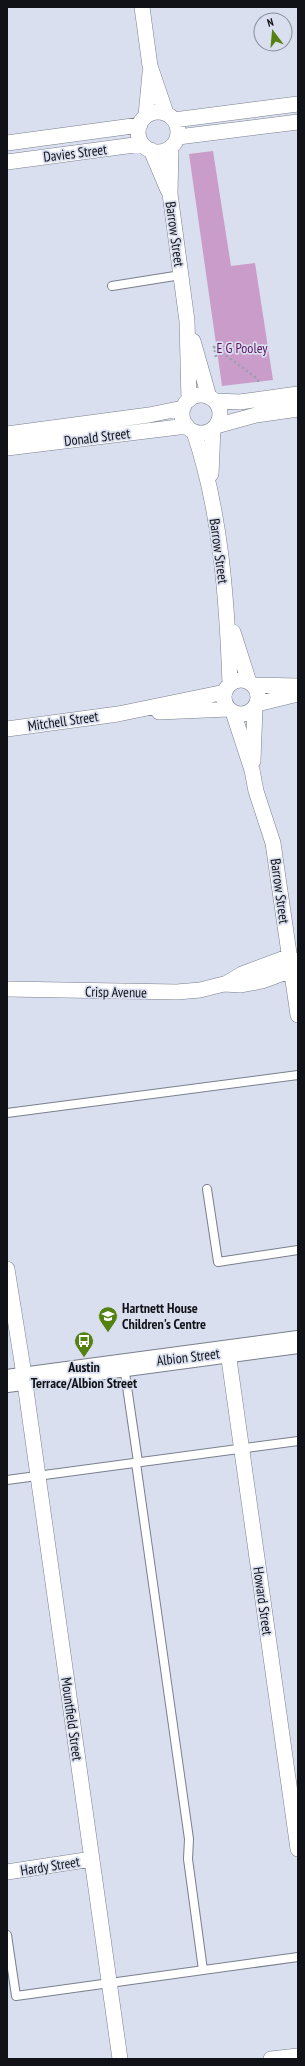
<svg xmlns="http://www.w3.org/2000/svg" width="305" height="2066" viewBox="0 0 305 2066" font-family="'PT Sans Narrow',sans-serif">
<rect width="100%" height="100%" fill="#dadfef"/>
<!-- green -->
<path fill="#ca9cca" d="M 213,151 L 231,266 L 255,263 L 273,380 L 222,386 L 189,154 Z"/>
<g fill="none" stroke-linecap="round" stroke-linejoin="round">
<!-- lane casing -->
<g stroke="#7a7f8d" stroke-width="10">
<path id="lane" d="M 112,286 L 181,275
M 7,1113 L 298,1075
M 207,1189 L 218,1262 L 298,1250
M 124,1366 L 138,1462
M 136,1463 L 189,1839 L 188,1859 L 203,1970
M 7,1480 L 298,1441
M 7,1935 L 16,1996 L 298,1957"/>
</g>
<!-- street casing -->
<g stroke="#7a7f8d" stroke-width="16">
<path id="street" d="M 142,7 L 150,66 L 166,113
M138 132a20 20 0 1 1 40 0a20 20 0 1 1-40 0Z
M 146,116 L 150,73
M 174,120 L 298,104
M 178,137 L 298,122
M 7,143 L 140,125
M 171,147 L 170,194 L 187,321 L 189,400
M 151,150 L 168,190
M 7,162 L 142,144
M 193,341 L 209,397
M182 414a19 19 0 1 1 38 0a19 19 0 1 1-38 0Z
M 215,401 L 240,402 L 298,394
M 216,426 L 256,415 L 298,409
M 194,432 C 221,512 227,600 230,684
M 7,434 L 149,415 L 183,408
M 7,448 L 187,426
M 211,474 L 213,429
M 233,632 L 249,682
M224 697a17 17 0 1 1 34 0a17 17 0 1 1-34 0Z
M 253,685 L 298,686
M 257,704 L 298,694
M 159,712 L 229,709
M 233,712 L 252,770 L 256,791 L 273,843 L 298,1015
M 7,729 L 118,714 L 225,692
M 253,761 L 255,708
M 227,983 L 242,974 L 290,956
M 7,989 L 177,992 L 200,990 L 224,984 L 241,985 L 262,981 L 292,970
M 7,1269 L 22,1362 L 120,2059
M 228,1352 L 298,1849
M 7,1872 L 92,1859
M 271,2059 L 298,2056"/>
</g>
<!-- secondary casing -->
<g stroke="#7a7f8d" stroke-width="24">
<path id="secondary" d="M 7,1381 L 298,1342"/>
</g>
<!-- path -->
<path stroke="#9b9fab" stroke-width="2.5" stroke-dasharray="2 3" stroke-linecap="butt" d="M 216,357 L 214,347 L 254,376 L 260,383"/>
<!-- lane -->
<use href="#lane" stroke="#fff" stroke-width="8"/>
<!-- street -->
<use href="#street" stroke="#fff" stroke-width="15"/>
<!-- secondary -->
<use href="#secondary" stroke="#fff" stroke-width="22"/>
</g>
<!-- icons -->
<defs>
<g id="school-pin" transform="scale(1)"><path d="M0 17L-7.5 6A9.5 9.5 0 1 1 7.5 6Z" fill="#538210" stroke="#dadfef"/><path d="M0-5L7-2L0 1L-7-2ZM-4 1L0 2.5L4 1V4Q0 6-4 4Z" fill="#fff"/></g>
<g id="bus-pin" transform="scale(1)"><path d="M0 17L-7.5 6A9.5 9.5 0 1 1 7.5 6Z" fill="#538210" stroke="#dadfef"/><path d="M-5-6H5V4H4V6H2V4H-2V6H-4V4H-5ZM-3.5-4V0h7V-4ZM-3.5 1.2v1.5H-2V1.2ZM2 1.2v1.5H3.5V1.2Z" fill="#fff"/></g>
</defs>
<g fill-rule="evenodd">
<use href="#school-pin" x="108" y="1316"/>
<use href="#bus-pin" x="84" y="1341"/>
</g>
<g text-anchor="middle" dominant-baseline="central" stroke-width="3.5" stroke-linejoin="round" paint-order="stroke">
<!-- street labels -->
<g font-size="14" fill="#101217" stroke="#dadfef">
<text transform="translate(75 153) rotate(-7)">Davies Street</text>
<text transform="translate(175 234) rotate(82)">Barrow Street</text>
<text transform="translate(97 437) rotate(-7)">Donald Street</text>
<text transform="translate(219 551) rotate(82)">Barrow Street</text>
<text transform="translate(63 721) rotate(-8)">Mitchell Street</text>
<text transform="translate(280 891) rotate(82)">Barrow Street</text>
<text transform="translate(116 992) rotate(1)">Crisp Avenue</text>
<text transform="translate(188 1357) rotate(-7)">Albion Street</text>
<text transform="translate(263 1601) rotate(82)">Howard Street</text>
<text transform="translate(72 1719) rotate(82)">Mountfield Street</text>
<text transform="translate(50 1866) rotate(-9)">Hardy Street</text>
</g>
<!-- park labels -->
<g font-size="14" fill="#5e1262" stroke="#dadfef">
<text x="242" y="348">E G Pooley</text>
</g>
<!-- poi labels -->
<g font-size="14" font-weight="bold" fill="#101217" stroke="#dadfef" text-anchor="start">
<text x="122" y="1308">Hartnett House<tspan x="122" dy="16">Children's Centre</tspan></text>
<text x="84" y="1367" text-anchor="middle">Austin<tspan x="84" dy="16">Terrace/Albion Street</tspan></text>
</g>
</g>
<!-- border -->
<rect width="305" height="2066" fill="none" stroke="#101217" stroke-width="16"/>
<!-- north arrow -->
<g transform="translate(273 32) rotate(344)"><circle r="19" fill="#dadfef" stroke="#898d99"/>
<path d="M0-3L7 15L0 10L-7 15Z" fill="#538210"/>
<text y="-6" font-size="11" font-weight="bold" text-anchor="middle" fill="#101217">N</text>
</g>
</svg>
